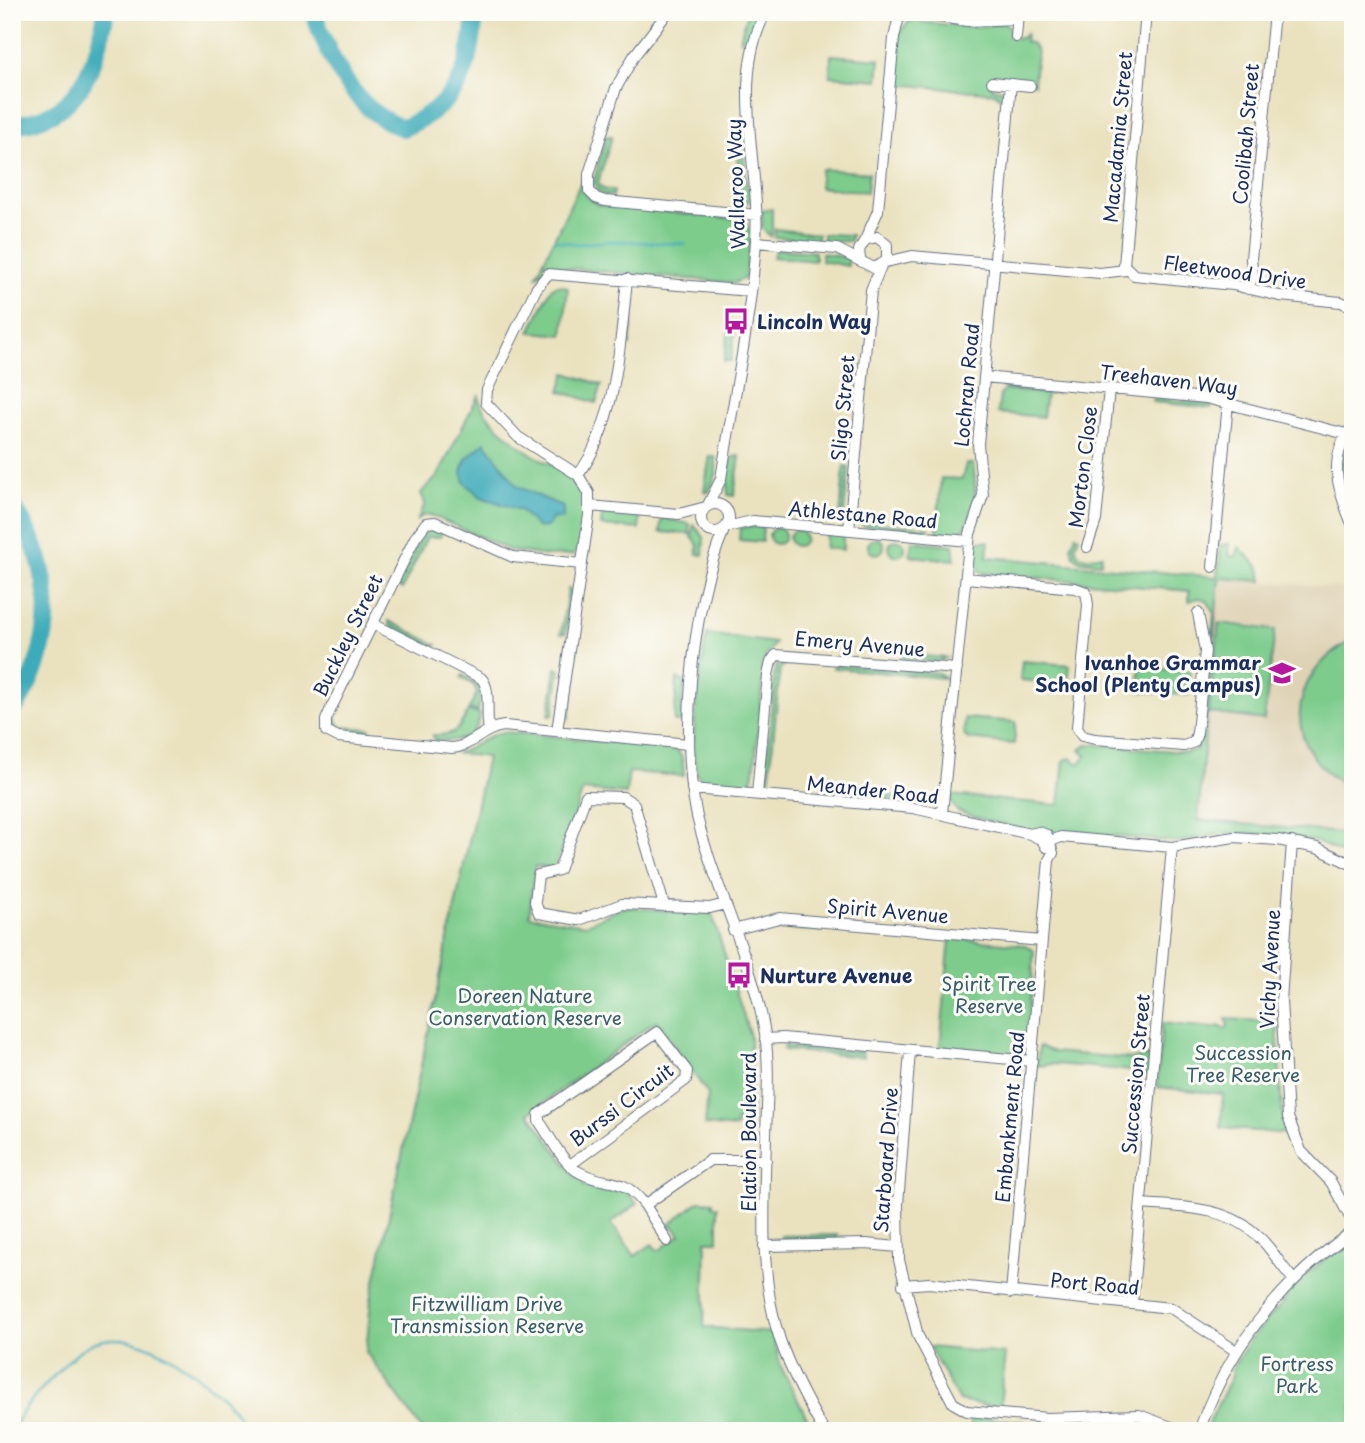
<svg xmlns="http://www.w3.org/2000/svg" width="1365" height="1443" viewBox="0 0 1365 1443" font-family="'Playpen Sans',sans-serif">
<rect width="100%" height="100%" fill="#fdfcf7"/>
<filter id="ink" filterUnits="userSpaceOnUse"><feTurbulence type="fractalNoise" baseFrequency=".0143" numOctaves="2"/><feDisplacementMap in="SourceGraphic" scale="14" xChannelSelector="R" yChannelSelector="G"/><feConvolveMatrix kernelMatrix="1 2 1 2 8 2 1 2 1" color-interpolation-filters="sRGB"/></filter>
<filter id="wash" filterUnits="userSpaceOnUse"><feTurbulence type="fractalNoise" baseFrequency=".00686" numOctaves="4" result="noise"/><feDisplacementMap in="SourceGraphic" scale="28" xChannelSelector="R" yChannelSelector="G"/><feGaussianBlur stdDeviation="1.57" result="paint"/><feColorMatrix in="noise" values="0 0 0 0 0 0 0 0 0 0 0 0 0 0 0 0 0 1.4 0 .05"/><feComposite in="paint" operator="in"/></filter>
<g filter="url(#wash)">
<rect width="100%" height="100%" fill="#eae2bf"/>
<!-- built -->
<path fill="#dfd3b6" d="M 1219,578 L 1353,589 L 1353,834 L 1198,821 Z"/>
<!-- green -->
<path fill="#7dcc8c" stroke="#4c7e75" stroke-width="2" d="M 747,12 L 758,12 L 747,40 L 740,40 Z
M 909,21 L 972,27 L 1005,23 L 1010,28 L 1010,37 L 1021,38 L 1026,34 L 1025,42 L 1031,43 L 1037,51 L 1034,84 L 1030,80 L 993,77 L 992,88 L 1003,90 L 1002,99 L 995,93 L 897,84 L 900,32 Z
M 831,55 L 880,59 L 878,80 L 830,76 Z
M 606,136 L 612,136 L 598,183 L 603,189 L 614,191 L 613,196 L 601,194 L 593,184 Z
M 736,148 L 743,150 L 747,187 L 751,194 L 749,201 L 743,206 Z
M 821,169 L 869,173 L 867,192 L 819,187 Z
M 582,180 L 586,195 L 598,205 L 745,220 L 751,234 L 745,278 L 734,283 L 556,267 L 544,270 L 536,277 Z
M 772,209 L 772,234 L 771,237 L 762,228 L 762,211 Z
M 775,229 L 818,234 L 816,241 L 775,237 Z
M 823,234 L 851,235 L 850,241 L 823,242 Z
M 775,249 L 815,252 L 815,261 L 773,257 Z
M 822,253 L 848,258 L 848,266 L 821,261 Z
M 558,285 L 568,287 L 563,335 L 530,332 L 551,289 Z
M 631,293 L 635,293 L 630,346 L 626,345 Z
M 730,322 L 736,325 L 731,358 L 731,361 L 724,361 Z
M 566,373 L 602,385 L 596,403 L 560,391 Z
M 1004,384 L 1056,389 L 1057,393 L 1003,388 Z
M 1005,390 L 1046,394 L 1043,417 L 998,413 L 1000,395 Z
M 479,394 C 476,413 519,446 535,456 C 548,464 568,470 577,482 C 587,495 585,509 583,524 C 581,535 581,546 574,555 L 546,556 L 509,550 L 431,515 L 422,516 L 417,521 L 425,504 L 421,493 L 438,476 Z
M 1154,398 L 1212,404 L 1211,408 L 1152,402 Z
M 1353,436 L 1353,492 L 1345,488 C 1337,470 1343,452 1353,436 Z
M 710,456 L 716,458 L 716,475 L 709,492 L 704,491 Z
M 740,456 L 734,496 L 728,495 L 727,476 L 733,457 Z
M 966,464 L 973,464 C 976,483 979,525 955,534 L 937,533 L 941,478 L 962,479 Z
M 844,466 L 849,468 L 844,512 L 840,517 Z
M 602,514 L 640,516 L 639,529 L 601,526 Z
M 662,518 L 690,524 L 690,534 L 660,532 Z
M 858,521 L 929,528 L 928,532 L 864,526 Z
M 694,525 L 704,537 L 703,555 L 697,554 L 698,545 L 692,537 Z
M 747,527 L 763,527 L 762,542 L 739,540 L 740,528 Z
M769 536a8 8 0 1 1 16 0a8 8 0 1 1-16 0Z
M 431,529 L 442,532 L 440,537 L 427,537 L 402,589 L 397,586 L 422,535 Z
M789 538a8 8 0 1 1 16 0a8 8 0 1 1-16 0Z
M 827,533 L 843,535 L 843,550 L 825,548 Z
M 1076,535 L 1079,537 L 1075,547 L 1078,554 L 1087,558 L 1102,555 L 1101,563 L 1082,561 L 1074,556 L 1071,546 Z
M868 546a8 8 0 1 1 16 0a8 8 0 1 1-16 0Z
M889 548a8 8 0 1 1 16 0a8 8 0 1 1-16 0Z
M 912,541 L 953,545 L 955,560 L 910,556 Z
M 975,541 L 989,541 L 987,557 L 1217,577 L 1221,545 L 1230,544 L 1229,556 L 1235,557 L 1239,547 L 1260,568 L 1262,581 L 1219,578 L 1198,820 L 1353,834 L 1353,859 L 1317,842 L 1285,835 L 1226,833 L 1178,842 L 1069,832 C 1035,835 990,823 957,811 L 951,802 L 951,795 L 1059,805 L 1064,760 L 1071,758 L 1079,764 L 1086,756 L 1080,750 L 1087,744 L 1186,752 L 1196,750 L 1201,738 L 1214,613 L 1207,600 L 1199,598 L 1189,601 L 1189,591 L 982,573 L 973,564 Z
M 568,589 L 572,591 L 566,633 L 561,634 Z
M 389,621 L 437,645 L 434,648 L 390,626 Z
M 1219,623 L 1275,630 L 1264,720 L 1209,713 Z
M 707,634 L 775,643 L 765,657 L 754,773 L 752,780 L 745,786 L 704,783 C 681,769 703,661 707,634 Z
M 1353,640 L 1353,790 C 1282,754 1282,676 1353,640 Z
M 901,654 L 946,658 L 938,662 L 902,659 Z
M 786,659 L 786,664 L 780,669 L 769,783 L 765,781 L 765,775 L 775,670 L 777,664 Z
M 1022,661 L 1070,665 L 1068,684 L 1020,680 Z
M 835,664 L 938,673 L 944,678 L 833,668 Z
M 1140,667 L 1190,671 L 1188,695 L 1138,691 Z
M 556,668 L 560,670 L 553,715 L 549,716 Z
M 576,668 L 569,718 L 565,713 L 572,669 Z
M 463,675 L 481,687 L 478,712 L 469,709 L 477,693 L 474,685 L 461,678 Z
M 948,678 L 950,688 L 946,732 L 942,733 Z
M 677,679 L 684,681 L 681,712 L 684,721 L 674,722 Z
M 468,711 L 480,714 C 477,741 455,742 434,740 L 433,735 C 455,736 458,731 468,711 Z
M 335,717 L 341,727 L 370,729 L 368,735 L 342,732 L 333,725 Z
M 965,718 L 1016,722 L 1014,744 L 968,739 L 964,735 Z
M 504,732 L 668,747 C 684,750 683,762 684,776 L 629,772 L 626,794 L 583,790 L 555,868 L 535,866 L 529,916 L 585,925 L 623,907 L 712,914 L 750,1036 L 752,1121 L 737,1120 L 736,1128 L 705,1125 L 708,1094 L 656,1021 L 529,1113 L 575,1176 L 584,1180 L 583,1186 L 600,1190 L 602,1183 L 625,1189 L 637,1204 L 611,1223 L 635,1256 L 652,1244 L 658,1251 L 680,1235 L 673,1226 L 665,1228 L 699,1201 L 713,1202 L 713,1206 L 718,1206 L 718,1241 L 706,1241 L 704,1327 L 772,1333 L 781,1367 L 812,1428 L 817,1431 L 423,1431 L 366,1352 L 371,1300 L 487,757 L 455,753 C 473,751 485,734 504,732 Z
M 822,790 L 930,799 L 938,798 L 925,804 L 822,794 Z
M 778,923 L 820,927 L 821,931 L 774,928 L 752,934 L 751,930 Z
M 950,938 L 1025,945 L 1034,951 L 1028,1042 L 1020,1054 L 940,1048 Z
M 1226,1019 L 1277,1022 L 1282,1112 L 1287,1134 L 1221,1128 L 1223,1094 L 1157,1087 L 1162,1023 L 1213,1028 L 1219,1026 L 1225,1029 L 1228,1026 Z
M 783,1046 L 862,1052 L 863,1057 L 784,1050 Z
M 1039,1046 L 1054,1052 L 1133,1059 L 1148,1056 L 1147,1076 L 1132,1071 L 1092,1067 L 1053,1064 L 1037,1066 Z
M 838,1235 L 837,1239 L 781,1240 L 781,1236 Z
M 1353,1238 L 1353,1431 L 1205,1431 L 1233,1374 L 1232,1369 L 1250,1340 L 1286,1299 L 1286,1295 L 1310,1271 Z
M 929,1347 L 1005,1354 L 1000,1408 L 959,1401 Z
M 970,1417 L 1024,1421 L 1023,1431 L 970,1431 Z
M 1119,1420 L 1143,1422 L 1169,1431 L 1118,1431 Z"/>
<!-- water -->
<path fill="#3cabb9" stroke="#2c6d8c" stroke-width="2" d="M 485,442 L 517,486 L 563,507 L 563,519 L 553,518 L 547,527 L 538,528 L 520,510 L 481,497 L 465,483 L 462,472 L 466,459 Z"/>
<g fill="none" stroke-linecap="round" stroke-linejoin="round">
<!-- stream -->
<path stroke="#3cabb9" stroke-width="2.5" d="M 553,240 L 578,244 L 611,241 L 686,244
M 13,1431 C 21,1410 36,1395 51,1379 C 61,1369 70,1357 82,1349 C 119,1324 166,1352 196,1375 C 218,1392 235,1405 246,1431"/>
<!-- river -->
<path stroke="#3cabb9" stroke-width="18" d="M 314,12 C 327,57 356,113 403,128 C 459,104 471,70 475,12
M 12,125 C 78,119 96,69 106,12
M 12,505 C 58,572 58,645 12,712"/>
</g>
</g>
<g filter="url(#ink)">
<g fill="none" stroke-linecap="round" stroke-linejoin="round">
<!-- minor casing -->
<g stroke="#636e80" stroke-width="12">
<path id="minor" d="M 668,12 L 634,56 L 616,88 L 589,174 L 589,191 L 596,198 L 605,201 L 757,215
M 905,12 L 967,21 L 1018,19
M 1016,37 L 1018,14
M 992,82 L 1030,86
M 865,240 L 878,211 L 894,38 L 900,12
M 756,242 L 837,249 L 874,268 L 887,261 L 887,245 L 877,237 L 865,240 L 859,250 L 860,259
M 886,262 L 912,256 L 1100,273 L 1126,270
M 1124,265 L 1146,12
M 1124,265 L 1134,275 L 1233,285 L 1280,296 L 1341,302 L 1353,307
M 1248,289 L 1253,276 L 1251,259 L 1274,12
M 984,377 L 1206,398 L 1346,434
M 1353,426 C 1326,459 1338,491 1353,526
M 578,475 C 616,426 621,338 627,279
M701 518a14 14 0 1 1 28 0a14 14 0 1 1-28 0Z
M 708,505 L 721,479 C 733,400 751,320 756,240 C 761,167 729,81 766,12
M 590,506 L 679,514 L 706,507
M 726,527 L 753,521 L 969,541
M 724,530 C 691,605 677,753 701,832 C 720,899 754,965 765,1034 C 770,1067 767,1101 766,1135 C 765,1203 758,1274 780,1340 C 791,1372 807,1402 824,1431
M 849,530 L 871,290 L 881,266
M 1087,547 L 1096,520 L 1109,389
M 582,564 L 513,557 L 435,522 L 426,523 L 415,538 L 332,706 L 326,720 L 326,731 L 338,737 L 452,748 C 471,747 483,728 504,726 L 688,744
M 1213,567 L 1228,402
M 966,578 L 1075,588 L 1086,592 L 1088,605 L 1077,728 L 1082,736 L 1095,739 L 1184,746 L 1194,742 L 1197,733 L 1205,651 L 1198,613
M 373,624 L 481,678 C 492,689 485,713 489,729
M 557,731 L 589,515 L 589,493 L 578,475 L 518,437 L 486,403 L 487,390 L 536,289 L 548,274 L 750,291
M 692,789 L 913,808 L 1030,834 L 1042,840 L 1046,847
M 757,794 L 768,675 L 771,662 L 776,655 L 957,669
M 942,813 L 970,534 L 983,495 L 978,444 L 1011,84
M 1292,842 L 1281,1001 L 1288,1117 L 1301,1151 L 1331,1182 L 1353,1223
M 1046,843 L 1061,837 L 1172,847 L 1234,837 L 1278,840 L 1317,848 L 1353,865
M 664,905 L 634,804 L 623,797 L 586,796 L 559,870 L 538,875 L 535,902 L 539,913 L 579,920 L 622,904 L 710,908 L 725,904
M 733,930 L 779,918 L 1042,941
M 765,1039 L 783,1038 L 1032,1061
M 910,1051 L 898,1204 L 899,1260 L 918,1336 L 953,1403 L 967,1411 L 1047,1418 L 1139,1415 L 1182,1431
M 570,1165 L 686,1080 L 687,1071 L 657,1032 L 539,1114 L 539,1121 C 550,1136 563,1164 579,1172 C 608,1188 620,1173 645,1205 L 710,1160 L 766,1160
M 1141,1204 C 1182,1207 1228,1206 1259,1237 C 1272,1249 1281,1266 1293,1279
M 645,1205 L 667,1241
M 764,1246 L 866,1244 L 898,1247
M 903,1285 L 929,1283 L 1171,1308 L 1236,1351
M 1011,1293 L 1049,860 L 1053,853 L 1047,835 L 1039,832 L 1030,834
M 1132,1303 L 1172,847
M 1199,1431 C 1228,1347 1281,1282 1353,1231"/>
</g>
<!-- minor -->
<use href="#minor" stroke="#fff" stroke-width="10"/>
</g>
</g>
<!-- icons -->
<defs>
<g id="bus-bare" transform="scale(2.1)"><path d="M-5-6H5V4H4V6H2V4H-2V6H-4V4H-5ZM-3.5-4V0h7V-4ZM-3.5 1.2v1.5H-2V1.2ZM2 1.2v1.5H3.5V1.2Z" fill="#b5179e" stroke="#fdfcf7" stroke-width="2.5" paint-order="stroke"/></g>
<g id="school-bare" transform="scale(2.1)"><path d="M0-5L7-2L0 1L-7-2ZM-4 1L0 2.5L4 1V4Q0 6-4 4Z" fill="#b5179e" stroke="#fdfcf7" stroke-width="2.5" paint-order="stroke"/></g>
</defs>
<g fill-rule="evenodd">
<use href="#bus-bare" x="736" y="321"/>
<use href="#school-bare" x="1282" y="673"/>
<use href="#bus-bare" x="739" y="975"/>
</g>
<g text-anchor="middle" dominant-baseline="central" stroke-width="6" stroke-linejoin="round" paint-order="stroke">
<!-- street labels -->
<g font-size="19" fill="#1b2f5e" stroke="#fdfcf7">
<text transform="translate(1245 134) rotate(-85)">Coolibah Street</text>
<text transform="translate(1117 137) rotate(-85)">Macadamia Street</text>
<text transform="translate(735 184) rotate(-92)">Wallaroo Way</text>
<text transform="translate(1235 271) rotate(8)">Fleetwood Drive</text>
<text transform="translate(1169 379) rotate(7)">Treehaven Way</text>
<text transform="translate(966 385) rotate(-85)">Lochran Road</text>
<text transform="translate(842 408) rotate(-85)">Sligo Street</text>
<text transform="translate(1082 467) rotate(-83)">Morton Close</text>
<text transform="translate(863 514) rotate(5)">Athlestane Road</text>
<text transform="translate(347 635) rotate(-64)">Buckley Street</text>
<text transform="translate(860 643) rotate(5)">Emery Avenue</text>
<text transform="translate(873 789) rotate(6)">Meander Road</text>
<text transform="translate(888 910) rotate(5)">Spirit Avenue</text>
<text transform="translate(1269 969) rotate(-87)">Vichy Avenue</text>
<text transform="translate(1135 1074) rotate(-85)">Succession Street</text>
<text transform="translate(621 1104) rotate(-37)">Burssi Circuit</text>
<text transform="translate(1009 1117) rotate(-85)">Embankment Road</text>
<text transform="translate(748 1132) rotate(-90)">Elation Boulevard</text>
<text transform="translate(885 1160) rotate(-86)">Starboard Drive</text>
<text transform="translate(1095 1283) rotate(5)">Port Road</text>
</g>
<!-- poi labels -->
<g font-size="19" font-weight="bold" fill="#1b2f5e" stroke="#fdfcf7" text-anchor="start">
<text x="757" y="321">Lincoln Way</text>
<text x="1261" y="662" text-anchor="end">Ivanhoe Grammar<tspan x="1261" dy="22">School (Plenty Campus)</tspan></text>
<text x="760" y="975">Nurture Avenue</text>
</g>
<!-- park labels -->
<g font-size="19" fill="#385e6c" stroke="#fdfcf7">
<text x="989" y="983">Spirit Tree<tspan x="989" dy="22">Reserve</tspan></text>
<text x="525" y="995">Doreen Nature<tspan x="525" dy="22">Conservation Reserve</tspan></text>
<text x="1243" y="1052">Succession<tspan x="1243" dy="22">Tree Reserve</tspan></text>
<text x="487" y="1303">Fitzwilliam Drive<tspan x="487" dy="22">Transmission Reserve</tspan></text>
<text x="1297" y="1363">Fortress<tspan x="1297" dy="22">Park</tspan></text>
</g>
</g>
<!-- margin -->
<rect width="1365" height="1443" fill="none" stroke="#fdfcf7" stroke-width="42"/>
</svg>
